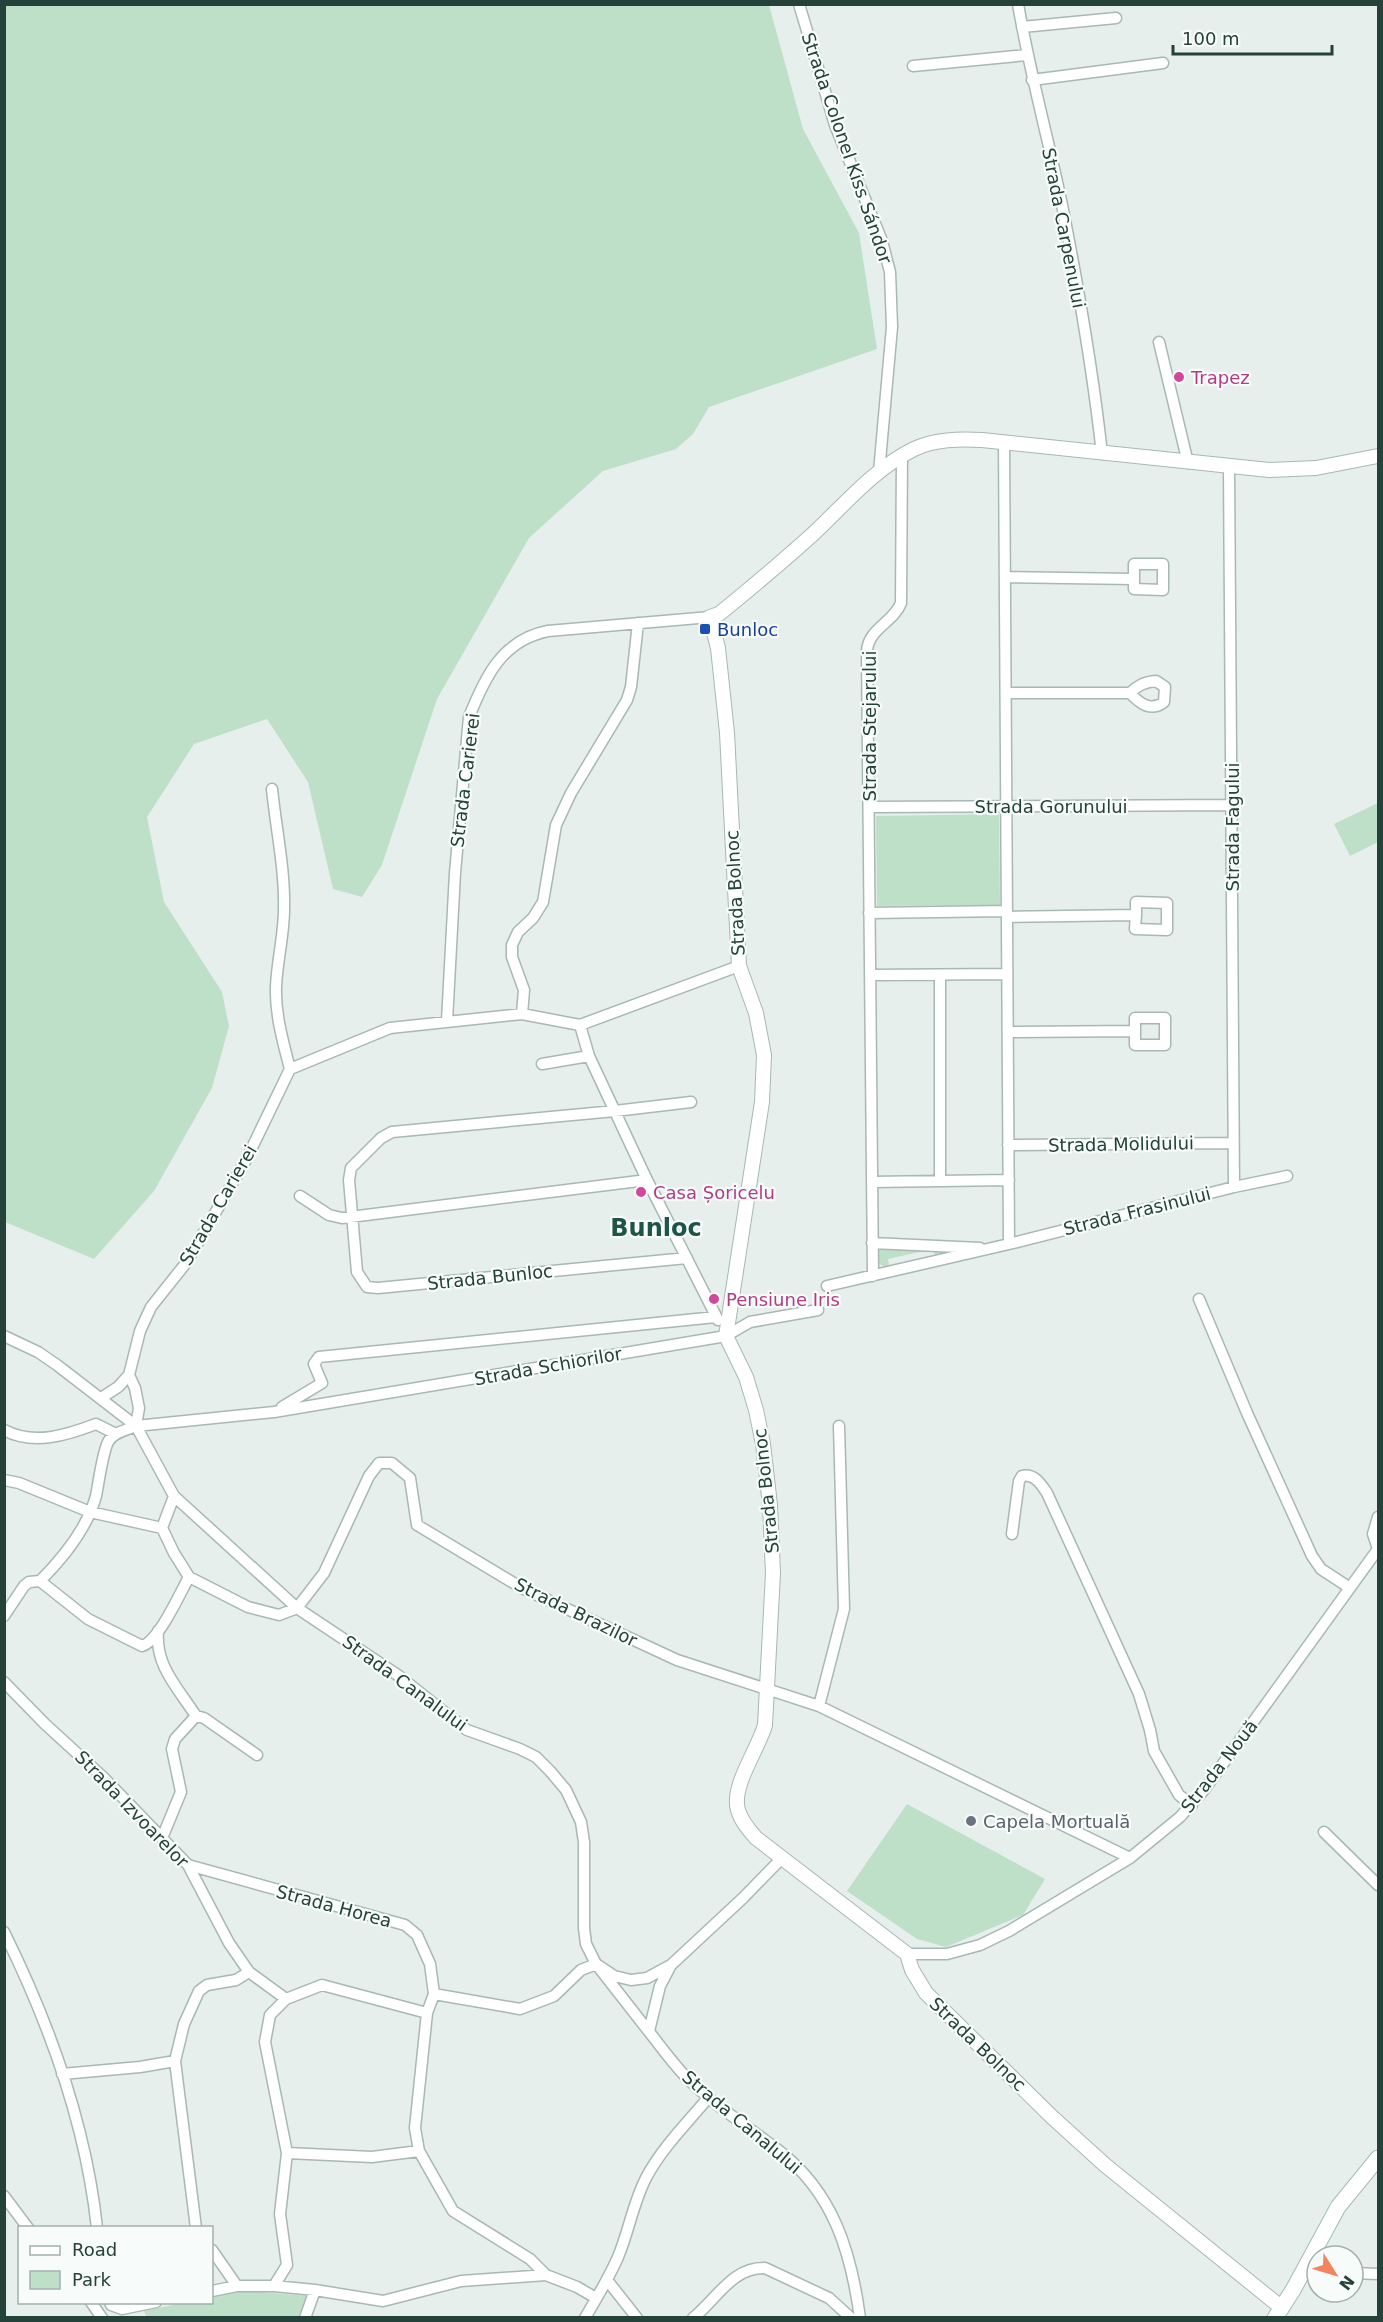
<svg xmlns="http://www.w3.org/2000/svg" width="1383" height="2322" viewBox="0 0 1383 2322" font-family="'DejaVu Sans',sans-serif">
<rect width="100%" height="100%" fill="#e6efeb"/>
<!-- green -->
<path fill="#bfe0c8" d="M 4,5 L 769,5 L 803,129 L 859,233 L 877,349 L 709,407 L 693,434 L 676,449 L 603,471 L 529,538 L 437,699 L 382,865 L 362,897 L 333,889 L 308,782 L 267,719 L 194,744 L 147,817 L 164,902 L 222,992 L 229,1026 L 212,1088 L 154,1191 L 94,1259 L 5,1222 Z
M 1378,803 L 1378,842 L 1350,856 L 1334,824 Z
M 999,814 L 1000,905 L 877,906 L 876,816 Z
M 880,1247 L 948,1248 L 950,1251 L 935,1255 L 933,1249 L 888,1259 L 889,1266 L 885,1267 L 878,1263 L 876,1251 Z
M 907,1804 L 1045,1879 L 1023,1915 L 946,1947 L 917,1939 L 847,1891 Z
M 236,2290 L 308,2296 L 301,2317 L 147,2318 L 144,2311 L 182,2303 L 212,2302 L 212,2296 Z"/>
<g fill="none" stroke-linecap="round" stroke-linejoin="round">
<!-- minor casing -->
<g stroke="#a8b8b2" stroke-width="13">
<path id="minor" d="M 799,4 L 835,125 L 882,241 L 890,272 L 892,327 L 879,472
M 1018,4 C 1030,74 1049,141 1063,210 C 1079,291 1093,372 1102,454
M 1022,27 L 1116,18
M 913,66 L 1027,55
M 1032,80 L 1163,63
M 1159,342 L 1188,463
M 1004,442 L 1009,1244
M 1229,467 L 1234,1187
M 1005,577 L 1134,579 L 1134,589 L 1163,590 L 1163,564 L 1134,564 L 1134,579
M 1006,693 L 1130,693 C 1140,704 1151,712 1164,702 L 1165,687 L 1156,681 C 1145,682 1138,685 1130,693
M 272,789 C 276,829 285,869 284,909 C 284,935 277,961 276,987 C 275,1014 283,1042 290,1069
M 870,807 L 1232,805
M 869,913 L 1007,911
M 1007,917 L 1136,915 L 1135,929 L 1167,930 L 1167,903 L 1136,902 L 1136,915
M 870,975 L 1007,974
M 940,975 L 940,1181
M 522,1014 L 524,990 L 512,957 L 512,945 L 518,932 L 533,918 L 543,902 L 556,825 L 571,793 L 627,700 L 631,687 L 638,623
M 447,1021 L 455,873 L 469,717 C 485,677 502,640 548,631 L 710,617
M 580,1025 L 589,1056 L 647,1180 L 718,1320
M 580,1025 L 739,966
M 1008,1032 L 1135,1031 L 1135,1045 L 1165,1045 L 1165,1018 L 1135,1018 L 1135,1031
M 542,1064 L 589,1056
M 1008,1145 L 1233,1143
M 872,1182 L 1009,1180
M 300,1196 L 329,1215 L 342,1218 L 647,1180
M 872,1243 L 980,1248
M 687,1258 L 378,1288 L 367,1287 L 357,1272 L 349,1180 L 351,1168 L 381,1138 L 392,1132 L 615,1111 L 691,1102
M 873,1276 L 867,651 C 868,629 894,622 901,603 L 902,455
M 827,1286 L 1009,1244 L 1234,1187 L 1287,1176
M 1199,1299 L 1247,1413 L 1312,1556 L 1321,1569 L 1350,1588
M 4,1336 L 38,1352 L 57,1365 L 136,1426 L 174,1496 L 297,1608 L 399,1676 L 467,1730 L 520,1749 L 536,1757 L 550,1771 L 566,1790 L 581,1822 L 584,1842 L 584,1928 L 586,1944 L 596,1964 C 614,1987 632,2010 650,2033 C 662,2048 674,2065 688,2079 C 715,2106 747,2126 778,2150 C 833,2192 851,2251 860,2318
M 101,1398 L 118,1387 L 129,1375
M 282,1407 L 322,1383 L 314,1364 L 319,1357 L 716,1317
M 136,1426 L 139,1408 L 135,1388 L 129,1375 L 140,1331 L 151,1307 L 186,1263 L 247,1158 L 290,1069 L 390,1028 L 522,1014 L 580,1025
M 4,1430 C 34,1446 67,1435 96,1424 L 116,1434
M 4,1480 L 19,1483 L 90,1512 L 162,1528
M 174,1496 L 162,1528 L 174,1553 L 189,1577 L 248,1607 L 279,1615 L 297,1608 L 324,1573 L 369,1476 L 379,1463 L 392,1463 L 410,1478 L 417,1525 L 522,1588 L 677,1660 L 819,1706 L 1130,1858
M 1378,1517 L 1373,1534 L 1378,1549
M 1012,1534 L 1019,1481 L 1022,1476 C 1034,1473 1041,1484 1047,1493 L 1139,1694 L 1150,1730 L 1154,1751 L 1179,1795 L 1192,1805
M 40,1581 L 88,1619 L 142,1646 C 159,1641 180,1593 189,1577
M 4,1616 L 24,1586 L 29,1582 L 40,1581 C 63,1558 87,1529 96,1496 C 99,1481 102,1455 108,1442 C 113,1432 127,1430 136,1426 L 274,1412 L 726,1336 L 750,1322 L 818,1310
M 158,1631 C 155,1666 178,1688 196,1716 L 175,1739 L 172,1749 L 181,1792 L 162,1838
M 4,1682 L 45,1724 L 104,1778 L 188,1865 L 229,1943 L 249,1972 L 286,1999
M 819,1706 L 844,1609 L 839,1426
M 196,1716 L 204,1718 L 257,1755
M 1324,1832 L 1378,1885
M 188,1865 L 405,1925 L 417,1935 L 430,1964 L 434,1994 L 427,2013 L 415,2128 L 419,2151 L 453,2211 L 530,2259 L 546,2275
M 4,1932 C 50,2025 86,2125 97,2228
M 907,1954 L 947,1954 L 980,1945 L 1009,1931 L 1130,1858 L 1180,1817 L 1204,1790 L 1378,1549
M 434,1994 L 520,2009 L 554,1996 L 581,1970 L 596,1964 L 614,1976 L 631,1980 L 647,1978 L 671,1965 L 743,1898 L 782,1858
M 649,2031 L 660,1986 L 671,1965
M 62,2074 L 140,2067 L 175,2061
M 287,2153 L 372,2157 L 419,2151
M 4,2196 L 28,2228
M 196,2228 L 175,2061 L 184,2024 L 199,1991 L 207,1985 L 236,1980 L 249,1972
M 212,2250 L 237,2286
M 1353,2273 L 1378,2274
M 607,2280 L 637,2318
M 274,2286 L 287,2265 L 280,2214 L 287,2153 L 265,2042 L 270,2015 L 286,1999 L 322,1985 L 427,2013
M 212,2291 L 237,2286 L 274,2286 L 315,2290 L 383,2301 L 461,2281 L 546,2275 L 577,2287 L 596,2298
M 91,2302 L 102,2318
M 110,2302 L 111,2305 L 122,2309 L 156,2302
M 305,2318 L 315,2290
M 585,2318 C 597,2297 609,2278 618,2257 C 629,2231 633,2203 646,2178 C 661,2149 687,2123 708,2098
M 693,2318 C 717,2299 732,2267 765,2268 L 829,2298 L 851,2318"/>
</g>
<!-- tertiary casing -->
<g stroke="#a8b8b2" stroke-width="16">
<path id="tertiary" d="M 1282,2308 L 1105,2165 L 1052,2117 L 926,1993 L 912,1970 L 907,1954 L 756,1838 C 749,1830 741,1821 738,1810 C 731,1786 758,1750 765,1725 L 773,1573 L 770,1505 L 763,1444 L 756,1410 L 746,1377 L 726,1336 L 762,1102 L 764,1055 L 756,1013 L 739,966 L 727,733 L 718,648 L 710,617 L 719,614 C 751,588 782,562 813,534 C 844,505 875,468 914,449 C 935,439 959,439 982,440 L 1269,470 L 1316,468 L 1378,456"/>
</g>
<!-- secondary casing -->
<g stroke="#a4bbb3" stroke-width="17">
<path id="secondary" d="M 1275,2318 L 1293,2290 L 1338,2207 L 1378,2158"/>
</g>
<!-- minor -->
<use href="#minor" stroke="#fff" stroke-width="10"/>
<!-- tertiary -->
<use href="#tertiary" stroke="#fff" stroke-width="14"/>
<!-- secondary -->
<use href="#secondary" stroke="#fff" stroke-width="15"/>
</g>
<!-- markers -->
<g fill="#d1479c" stroke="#f7fbf9" stroke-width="2">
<circle cx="1179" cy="377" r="6"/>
<circle cx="641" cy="1192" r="6"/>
<circle cx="714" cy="1299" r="6"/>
</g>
<rect fill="#1a4fb4" stroke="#f7fbf9" stroke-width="2" x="699" y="623" width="12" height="12" rx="3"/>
<circle fill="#6b7280" stroke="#f7fbf9" stroke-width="2" cx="971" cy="1821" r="6"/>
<g text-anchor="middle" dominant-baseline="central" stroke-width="4.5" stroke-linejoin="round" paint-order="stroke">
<!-- street labels -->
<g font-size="18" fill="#24423a" stroke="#f7fbf9">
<text transform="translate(847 148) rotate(71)">Strada Colonel Kiss Sándor</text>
<text transform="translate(1064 228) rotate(79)">Strada Carpenului</text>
<text transform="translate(869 726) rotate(-90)">Strada Stejarului</text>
<text transform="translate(465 780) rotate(-83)">Strada Carierei</text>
<text x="1051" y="806">Strada Gorunului</text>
<text transform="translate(1232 827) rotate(-90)">Strada Fagului</text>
<text transform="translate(735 893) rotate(-93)">Strada Bolnoc</text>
<text transform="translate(1121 1144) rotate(-1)">Strada Molidului</text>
<text transform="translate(218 1205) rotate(-60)">Strada Carierei</text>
<text transform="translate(1137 1211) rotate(-14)">Strada Frasinului</text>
<text transform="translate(490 1277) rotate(-6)">Strada Bunloc</text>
<text transform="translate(548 1366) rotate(-10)">Strada Schiorilor</text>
<text transform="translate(766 1491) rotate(-96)">Strada Bolnoc</text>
<text transform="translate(576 1612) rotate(26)">Strada Brazilor</text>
<text transform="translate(405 1683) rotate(36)">Strada Canalului</text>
<text transform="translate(1219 1766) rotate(-52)">Strada Nouă</text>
<text transform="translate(132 1809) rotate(46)">Strada Izvoarelor</text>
<text transform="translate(334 1906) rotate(15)">Strada Horea</text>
<text transform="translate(978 2044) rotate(44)">Strada Bolnoc</text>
<text transform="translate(742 2122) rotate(40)">Strada Canalului</text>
</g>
<!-- hotel labels -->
<g font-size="18" fill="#b23c85" stroke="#f7fbf9" text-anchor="start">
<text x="1191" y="377">Trapez</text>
<text x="653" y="1192">Casa Șoricelu</text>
<text x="726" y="1299">Pensiune Iris</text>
</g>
<!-- transit labels -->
<g font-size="18" fill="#164399" stroke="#f7fbf9" text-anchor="start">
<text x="717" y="629">Bunloc</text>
</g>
<!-- worship labels -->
<g font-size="18" fill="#5b616d" stroke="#f7fbf9" text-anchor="start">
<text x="983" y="1821">Capela Mortuală</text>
</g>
<!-- district labels -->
<g font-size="24" font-weight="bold" fill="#1f5548" stroke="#f7fbf9">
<text x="656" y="1228">Bunloc</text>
</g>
</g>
<!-- border -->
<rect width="1383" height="2322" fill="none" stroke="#24423a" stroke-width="12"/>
<!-- legend -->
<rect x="18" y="2226" width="195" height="78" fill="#f7fbf9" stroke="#a3b1ad" stroke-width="1.5"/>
<rect x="30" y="2246" width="30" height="9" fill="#ffffff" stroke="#a3b1ad" stroke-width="1.5"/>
<text x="72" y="2256" font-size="18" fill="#24423a">Road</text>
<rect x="30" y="2271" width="30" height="18" fill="#bfe0c8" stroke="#a3b1ad" stroke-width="1.5"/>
<text x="72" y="2286" font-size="18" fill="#24423a">Park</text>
<!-- north arrow -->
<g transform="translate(1335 2274) rotate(127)"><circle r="28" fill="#f7fbf9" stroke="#a3b1ad" stroke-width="1.5"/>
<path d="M0-4.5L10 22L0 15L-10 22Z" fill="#f4845f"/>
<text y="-9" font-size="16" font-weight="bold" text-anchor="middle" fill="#24423a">N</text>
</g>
<!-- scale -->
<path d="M1173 45v9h159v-9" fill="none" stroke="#24423a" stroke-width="3"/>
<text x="1182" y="45" font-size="18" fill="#24423a" stroke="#f7fbf9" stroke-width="4.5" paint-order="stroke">100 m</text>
</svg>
